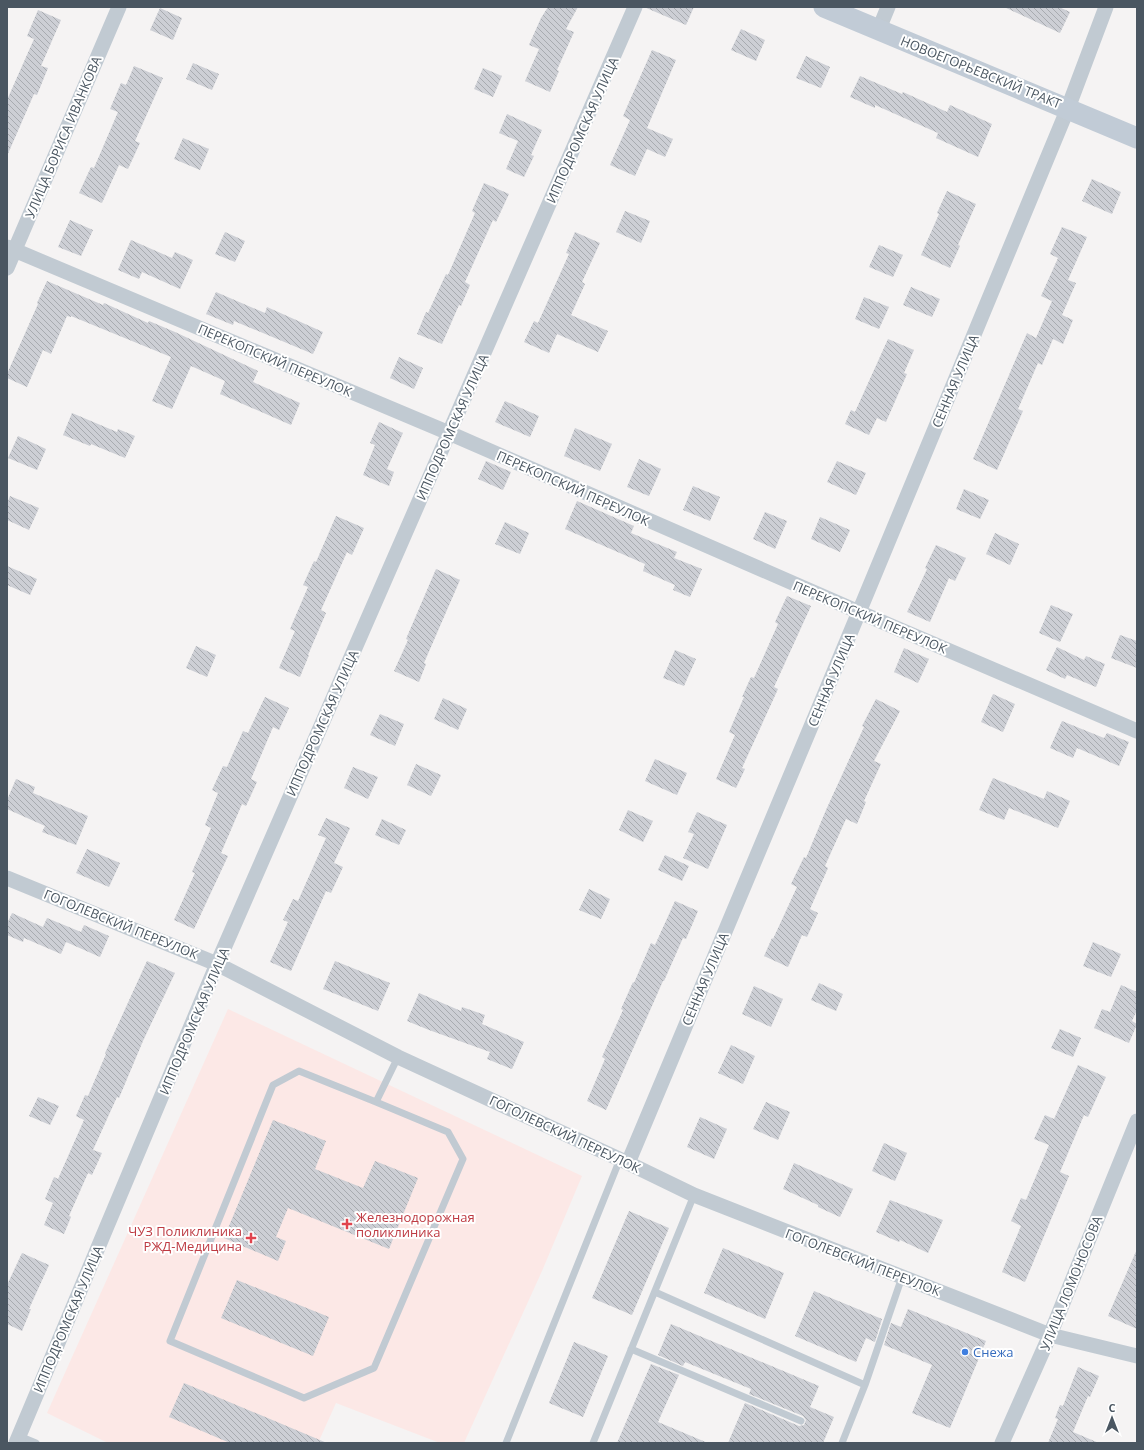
<svg xmlns="http://www.w3.org/2000/svg" width="1144" height="1450" viewBox="0 0 1144 1450" font-family="'Open Sans',sans-serif">
<defs>
<pattern id="building-back-hatch" width="6" height="6" patternUnits="userSpaceOnUse"><rect width="6" height="6" fill="#cdcfd5"/><path d="M-1 5l2 2M0 0l6 6M5-1l2 2" fill="none" stroke="#a8abb0"/></pattern>
</defs>
<rect width="100%" height="100%" fill="#f5f3f3"/>
<!-- medical -->
<path fill="#fce8e6" d="M 228,1009 L 582,1176 L 542,1271 L 464,1443 L 440,1443 L 336,1403 L 318,1443 L 108,1443 L 47,1413 Z"/>
<!-- building -->
<path fill="url(#building-back-hatch)" d="M 548,7 L 578,7 L 566,29 L 574,32 L 557,70 L 559,71 L 550,92 L 525,81 L 539,49 L 529,45 L 541,18 Z
M 644,7 L 694,7 L 686,25 Z
M 1004,7 L 1059,7 L 1070,12 L 1060,33 Z
M 160,8 L 182,18 L 173,40 L 150,30 Z
M 38,10 L 61,20 L 41,66 L 48,68 L 37,95 L 34,94 L 7,156 L 7,100 L 34,39 L 27,36 Z
M 741,29 L 765,40 L 756,61 L 731,50 Z
M 652,50 L 676,60 L 647,128 L 673,139 L 665,157 L 647,149 L 635,176 L 610,165 L 630,120 L 623,116 Z
M 806,56 L 830,67 L 821,88 L 796,78 Z
M 193,63 L 219,74 L 212,90 L 186,79 Z
M 134,66 L 163,78 L 135,141 L 140,143 L 128,169 L 119,165 L 102,203 L 79,193 L 91,167 L 94,168 L 118,112 L 110,109 L 121,83 L 126,85 Z
M 483,68 L 502,76 L 493,97 L 474,89 Z
M 860,76 L 902,94 L 903,92 L 947,112 L 950,105 L 992,124 L 978,157 L 936,138 L 938,133 L 875,105 L 875,108 L 850,97 Z
M 507,114 L 542,130 L 531,155 L 534,156 L 524,177 L 506,169 L 518,141 L 499,133 Z
M 183,138 L 209,149 L 200,170 L 174,159 Z
M 1092,179 L 1121,192 L 1112,214 L 1082,201 Z
M 484,183 L 509,194 L 496,222 L 493,220 L 465,282 L 470,285 L 461,306 L 459,305 L 442,344 L 417,334 L 426,312 L 428,313 L 446,274 L 448,275 L 475,213 L 472,211 Z
M 947,191 L 976,204 L 958,245 L 960,246 L 950,268 L 921,255 L 939,214 L 937,213 Z
M 625,211 L 650,221 L 641,243 L 616,232 Z
M 70,220 L 93,230 L 81,256 L 58,247 Z
M 1062,227 L 1087,237 L 1068,280 L 1076,283 L 1062,315 L 1073,320 L 1063,344 L 1053,339 L 1042,365 L 1038,363 L 1018,409 L 1023,411 L 997,470 L 973,459 L 1027,333 L 1036,338 L 1052,301 L 1041,296 L 1058,258 L 1050,254 Z
M 225,232 L 245,241 L 235,262 L 215,254 Z
M 575,232 L 600,243 L 582,282 L 585,284 L 571,315 L 608,331 L 598,352 L 557,334 L 549,353 L 524,342 L 534,321 L 538,323 L 569,254 L 566,253 Z
M 131,240 L 172,258 L 175,252 L 193,260 L 180,289 L 142,272 L 139,279 L 118,270 Z
M 879,245 L 903,255 L 893,277 L 869,267 Z
M 47,281 L 103,305 L 104,303 L 148,323 L 149,321 L 175,332 L 258,371 L 253,382 L 300,403 L 291,425 L 220,394 L 225,381 L 191,366 L 172,409 L 152,401 L 171,357 L 71,316 L 71,317 L 67,316 L 51,354 L 43,350 L 27,387 L 7,378 L 7,374 L 38,304 L 37,303 Z
M 911,287 L 940,299 L 932,317 L 903,305 Z
M 216,292 L 265,313 L 267,307 L 323,332 L 313,354 L 234,321 L 233,325 L 206,314 Z
M 864,297 L 889,307 L 879,329 L 855,319 Z
M 888,339 L 914,350 L 904,373 L 907,374 L 886,422 L 877,418 L 869,435 L 845,424 L 851,410 L 855,412 Z
M 399,357 L 423,368 L 414,389 L 390,378 Z
M 505,401 L 539,416 L 530,437 L 495,422 Z
M 72,413 L 117,432 L 118,429 L 135,436 L 125,458 L 91,444 L 90,446 L 63,435 Z
M 379,422 L 403,433 L 387,469 L 394,472 L 389,486 L 363,475 L 375,445 L 370,443 Z
M 575,428 L 612,444 L 600,471 L 564,456 Z
M 18,436 L 46,449 L 37,470 L 8,458 Z
M 639,459 L 661,469 L 649,496 L 627,487 Z
M 486,461 L 511,472 L 503,490 L 478,479 Z
M 837,461 L 866,473 L 856,495 L 827,482 Z
M 693,486 L 720,497 L 710,521 L 683,510 Z
M 964,489 L 989,500 L 980,519 L 956,509 Z
M 10,496 L 39,508 L 29,530 L 7,520 L 7,504 Z
M 577,501 L 634,526 L 631,533 L 677,552 L 674,558 L 702,569 L 690,597 L 673,590 L 675,585 L 643,571 L 645,564 L 565,529 Z
M 765,512 L 787,521 L 775,549 L 753,539 Z
M 336,516 L 364,528 L 352,555 L 347,552 L 321,610 L 326,613 L 308,655 L 309,655 L 300,677 L 279,668 L 295,631 L 290,629 L 308,587 L 303,585 L 314,561 L 316,562 Z
M 820,517 L 850,530 L 840,552 L 811,539 Z
M 505,522 L 529,533 L 520,554 L 495,544 Z
M 995,533 L 1019,544 L 1010,565 L 986,554 Z
M 936,545 L 966,558 L 955,581 L 949,578 L 930,622 L 907,612 L 927,569 L 925,568 Z
M 7,566 L 37,579 L 30,595 L 7,585 Z
M 436,569 L 460,580 L 424,663 L 426,664 L 419,682 L 394,671 L 408,640 L 406,639 Z
M 787,596 L 811,606 L 774,687 L 778,689 L 742,768 L 745,769 L 736,788 L 716,779 L 735,735 L 729,732 L 744,697 L 742,697 L 751,677 L 754,678 L 778,624 L 775,622 Z
M 1051,605 L 1073,614 L 1060,642 L 1039,633 Z
M 1120,635 L 1137,641 L 1137,668 L 1111,658 Z
M 196,646 L 216,655 L 207,677 L 186,668 Z
M 1057,647 L 1084,660 L 1086,656 L 1105,664 L 1096,687 L 1067,675 L 1065,679 L 1046,670 Z
M 904,648 L 929,659 L 918,683 L 894,672 Z
M 675,650 L 696,659 L 684,686 L 663,678 Z
M 993,694 L 1015,704 L 1003,732 L 981,722 Z
M 265,697 L 289,708 L 279,730 L 273,727 L 251,779 L 257,782 L 246,806 L 242,804 L 221,853 L 228,856 L 194,929 L 174,920 L 195,873 L 192,872 L 211,828 L 205,825 L 218,793 L 212,790 L 223,766 L 227,767 L 243,731 L 248,733 Z
M 443,698 L 467,709 L 458,730 L 434,719 Z
M 876,699 L 900,711 L 874,761 L 881,764 L 864,801 L 866,802 L 857,824 L 846,819 L 825,866 L 828,868 L 810,909 L 818,913 L 807,937 L 802,935 L 788,967 L 764,956 L 772,938 L 773,939 L 797,887 L 791,884 L 804,857 L 806,858 L 826,810 L 864,727 L 862,726 Z
M 380,714 L 404,724 L 395,746 L 370,735 Z
M 1062,721 L 1104,738 L 1107,733 L 1129,742 L 1119,766 L 1077,748 L 1073,758 L 1050,748 Z
M 655,759 L 687,773 L 677,795 L 645,781 Z
M 416,764 L 441,775 L 431,796 L 407,785 Z
M 353,767 L 378,777 L 368,799 L 344,788 Z
M 993,778 L 1044,799 L 1047,791 L 1070,801 L 1058,828 L 1009,808 L 1004,820 L 979,810 Z
M 16,779 L 35,787 L 33,793 L 88,816 L 76,845 L 42,832 L 45,826 L 7,809 L 7,800 Z
M 628,810 L 653,821 L 643,842 L 619,830 Z
M 697,812 L 727,825 L 708,869 L 683,858 L 694,834 L 688,832 Z
M 326,818 L 350,828 L 334,863 L 343,867 L 331,893 L 326,891 L 291,971 L 270,962 L 288,922 L 283,920 L 293,899 L 298,901 L 326,838 L 318,835 Z
M 382,819 L 406,830 L 399,845 L 375,835 Z
M 87,849 L 120,863 L 109,887 L 76,873 Z
M 665,855 L 689,866 L 682,881 L 658,870 Z
M 589,889 L 610,899 L 601,919 L 579,910 Z
M 675,901 L 698,911 L 686,939 L 683,938 L 664,981 L 663,981 L 606,1110 L 587,1101 L 605,1059 L 602,1057 L 623,1010 L 621,1009 L 633,982 L 634,983 L 651,943 L 655,945 Z
M 12,913 L 43,927 L 47,918 L 81,932 L 84,925 L 109,936 L 100,957 L 66,942 L 61,954 L 24,938 L 23,942 L 7,935 L 7,924 Z
M 1093,942 L 1121,954 L 1111,977 L 1083,966 Z
M 147,961 L 175,973 L 143,1041 L 119,1098 L 117,1097 L 93,1150 L 102,1153 L 92,1175 L 88,1173 L 69,1216 L 71,1217 L 64,1234 L 44,1225 L 53,1203 L 45,1199 L 54,1177 L 58,1179 L 84,1120 L 76,1116 L 85,1095 L 88,1096 L 106,1054 L 105,1053 Z
M 335,961 L 390,983 L 378,1011 L 323,989 Z
M 819,983 L 843,994 L 836,1011 L 811,1000 Z
M 1121,985 L 1137,992 L 1137,1010 L 1132,1021 L 1137,1024 L 1129,1043 L 1094,1028 L 1102,1009 L 1110,1012 Z
M 754,986 L 783,999 L 771,1027 L 742,1014 Z
M 419,993 L 461,1011 L 462,1007 L 485,1015 L 482,1024 L 524,1042 L 512,1069 L 487,1059 L 490,1052 L 429,1030 L 407,1021 Z
M 1060,1029 L 1081,1038 L 1073,1057 L 1051,1048 Z
M 731,1045 L 755,1056 L 743,1084 L 718,1073 Z
M 1078,1065 L 1106,1077 L 1088,1117 L 1084,1115 L 1060,1172 L 1069,1176 L 1025,1282 L 1002,1272 L 1021,1226 L 1011,1221 L 1021,1198 L 1026,1200 L 1049,1145 L 1034,1139 L 1045,1115 L 1054,1119 Z
M 38,1097 L 59,1106 L 50,1125 L 29,1116 Z
M 766,1102 L 790,1112 L 778,1140 L 753,1129 Z
M 700,1117 L 727,1129 L 714,1159 L 687,1147 Z
M 273,1120 L 326,1141 L 315,1169 L 363,1188 L 375,1161 L 418,1178 L 389,1249 L 288,1208 L 276,1237 L 286,1241 L 278,1261 L 224,1238 Z
M 884,1143 L 907,1153 L 895,1181 L 872,1171 Z
M 794,1163 L 853,1189 L 840,1217 L 818,1207 L 818,1205 L 783,1189 Z
M 890,1200 L 943,1220 L 928,1253 L 900,1240 L 899,1242 L 876,1232 Z
M 629,1211 L 669,1228 L 632,1315 L 592,1298 Z
M 723,1248 L 784,1273 L 765,1319 L 704,1293 Z
M 1137,1249 L 1137,1329 L 1108,1316 Z
M 22,1253 L 49,1265 L 29,1309 L 31,1309 L 22,1331 L 7,1324 L 7,1285 Z
M 237,1280 L 329,1317 L 313,1356 L 221,1318 Z
M 814,1291 L 882,1319 L 875,1342 L 866,1338 L 856,1362 L 795,1336 Z
M 908,1309 L 986,1341 L 950,1428 L 912,1413 L 932,1365 L 884,1345 L 891,1323 L 901,1327 Z
M 671,1324 L 819,1386 L 810,1407 L 834,1417 L 823,1443 L 728,1443 L 745,1403 L 799,1426 L 804,1425 L 806,1420 L 803,1416 L 749,1394 L 751,1389 L 685,1362 L 683,1366 L 658,1355 Z
M 574,1342 L 608,1356 L 583,1417 L 549,1403 Z
M 651,1364 L 679,1375 L 658,1422 L 708,1443 L 617,1443 Z
M 1078,1367 L 1099,1376 L 1090,1397 L 1088,1396 L 1073,1432 L 1099,1443 L 1048,1443 L 1058,1419 L 1055,1418 L 1060,1405 L 1063,1406 Z
M 184,1383 L 327,1443 L 230,1443 L 169,1417 Z"/>
<g fill="none" stroke-linecap="round" stroke-linejoin="round">
<!-- service -->
<path stroke="#c1cad2" stroke-width="7" d="M 376,1102 L 448,1132 L 463,1159 L 374,1368 L 304,1398 L 170,1341 L 273,1085 L 299,1071 L 376,1102 L 398,1057
M 655,1292 L 865,1385 L 842,1443
M 631,1349 L 801,1421
M 865,1385 L 902,1277
M 19,1436 L 36,1443
M 506,1443 L 620,1159
M 593,1443 L 694,1195"/>
<!-- minor -->
<path stroke="#c1cad2" stroke-width="15" d="M 879,29 L 888,7
M 7,247 L 449,433 L 859,612 L 1137,731
M 7,268 L 119,7
M 7,878 L 217,964 L 398,1057 L 628,1163 L 694,1195 L 1050,1335 L 1137,1356
M 628,1163 L 859,612 L 1068,108 L 1106,7
M 16,1443 L 217,964 L 635,7
M 1002,1443 L 1050,1335 L 1137,1121"/>
<!-- secondary -->
<path stroke="#c1cbd6" stroke-width="21" d="M 824,7 L 1137,138"/>
</g>
<!-- markers -->
<g fill="#e0444e" stroke="#fff" stroke-width="1.5">
<path d="M345 1218h4v4h4v4h-4v4h-4v-4h-4v-4h4z"/>
<path d="M249 1232h4v4h4v4h-4v4h-4v-4h-4v-4h4z"/>
</g>
<circle fill="#3f7fe0" stroke="#fff" stroke-width="1.5" cx="965" cy="1352" r="4"/>
<g text-anchor="middle" dominant-baseline="central" stroke-width="4" stroke-linejoin="round" paint-order="stroke">
<!-- street labels -->
<g font-size="13" fill="#4a5661" stroke="#fff">
<text transform="translate(981 72) rotate(22)">НОВОЕГОРЬЕВСКИЙ ТРАКТ</text>
<text transform="translate(582 130) rotate(-66)">ИППОДРОМСКАЯ УЛИЦА</text>
<text transform="translate(63 137) rotate(-67)">УЛИЦА БОРИСА ИВАНКОВА</text>
<text transform="translate(275 360) rotate(23)">ПЕРЕКОПСКИЙ ПЕРЕУЛОК</text>
<text transform="translate(955 381) rotate(-67)">СЕННАЯ УЛИЦА</text>
<text transform="translate(452 427) rotate(-66)">ИППОДРОМСКАЯ УЛИЦА</text>
<text transform="translate(573 488) rotate(24)">ПЕРЕКОПСКИЙ ПЕРЕУЛОК</text>
<text transform="translate(870 617) rotate(23)">ПЕРЕКОПСКИЙ ПЕРЕУЛОК</text>
<text transform="translate(831 680) rotate(-67)">СЕННАЯ УЛИЦА</text>
<text transform="translate(322 723) rotate(-66)">ИППОДРОМСКАЯ УЛИЦА</text>
<text transform="translate(121 924) rotate(22)">ГОГОЛЕВСКИЙ ПЕРЕУЛОК</text>
<text transform="translate(705 979) rotate(-67)">СЕННАЯ УЛИЦА</text>
<text transform="translate(194 1021) rotate(-67)">ИППОДРОМСКАЯ УЛИЦА</text>
<text transform="translate(565 1134) rotate(25)">ГОГОЛЕВСКИЙ ПЕРЕУЛОК</text>
<text transform="translate(863 1262) rotate(21)">ГОГОЛЕВСКИЙ ПЕРЕУЛОК</text>
<text transform="translate(1071 1283) rotate(-68)">УЛИЦА ЛОМОНОСОВА</text>
<text transform="translate(68 1319) rotate(-67)">ИППОДРОМСКАЯ УЛИЦА</text>
</g>
<!-- health labels -->
<g font-size="13" fill="#be3a42" stroke="#fff" text-anchor="start">
<text x="356" y="1217">Железнодорожная<tspan x="356" dy="15">поликлиника</tspan></text>
<text x="242" y="1231" text-anchor="end">ЧУЗ Поликлиника<tspan x="242" dy="15">РЖД-Медицина</tspan></text>
</g>
<!-- shop labels -->
<g font-size="13" fill="#366cbe" stroke="#fff" text-anchor="start">
<text x="973" y="1352">Снежа</text>
</g>
</g>
<!-- border -->
<rect width="1144" height="1450" fill="none" stroke="#4a5661" stroke-width="16"/>
<!-- north arrow -->
<g transform="translate(1112 1418)" stroke="#ffffff" stroke-width="3" paint-order="stroke">
<path d="M0-3L7 15L0 10L-7 15Z" fill="#4a5661"/>
<text y="-6" font-size="11" font-weight="bold" text-anchor="middle" fill="#4a5661">С</text>
</g>
</svg>
